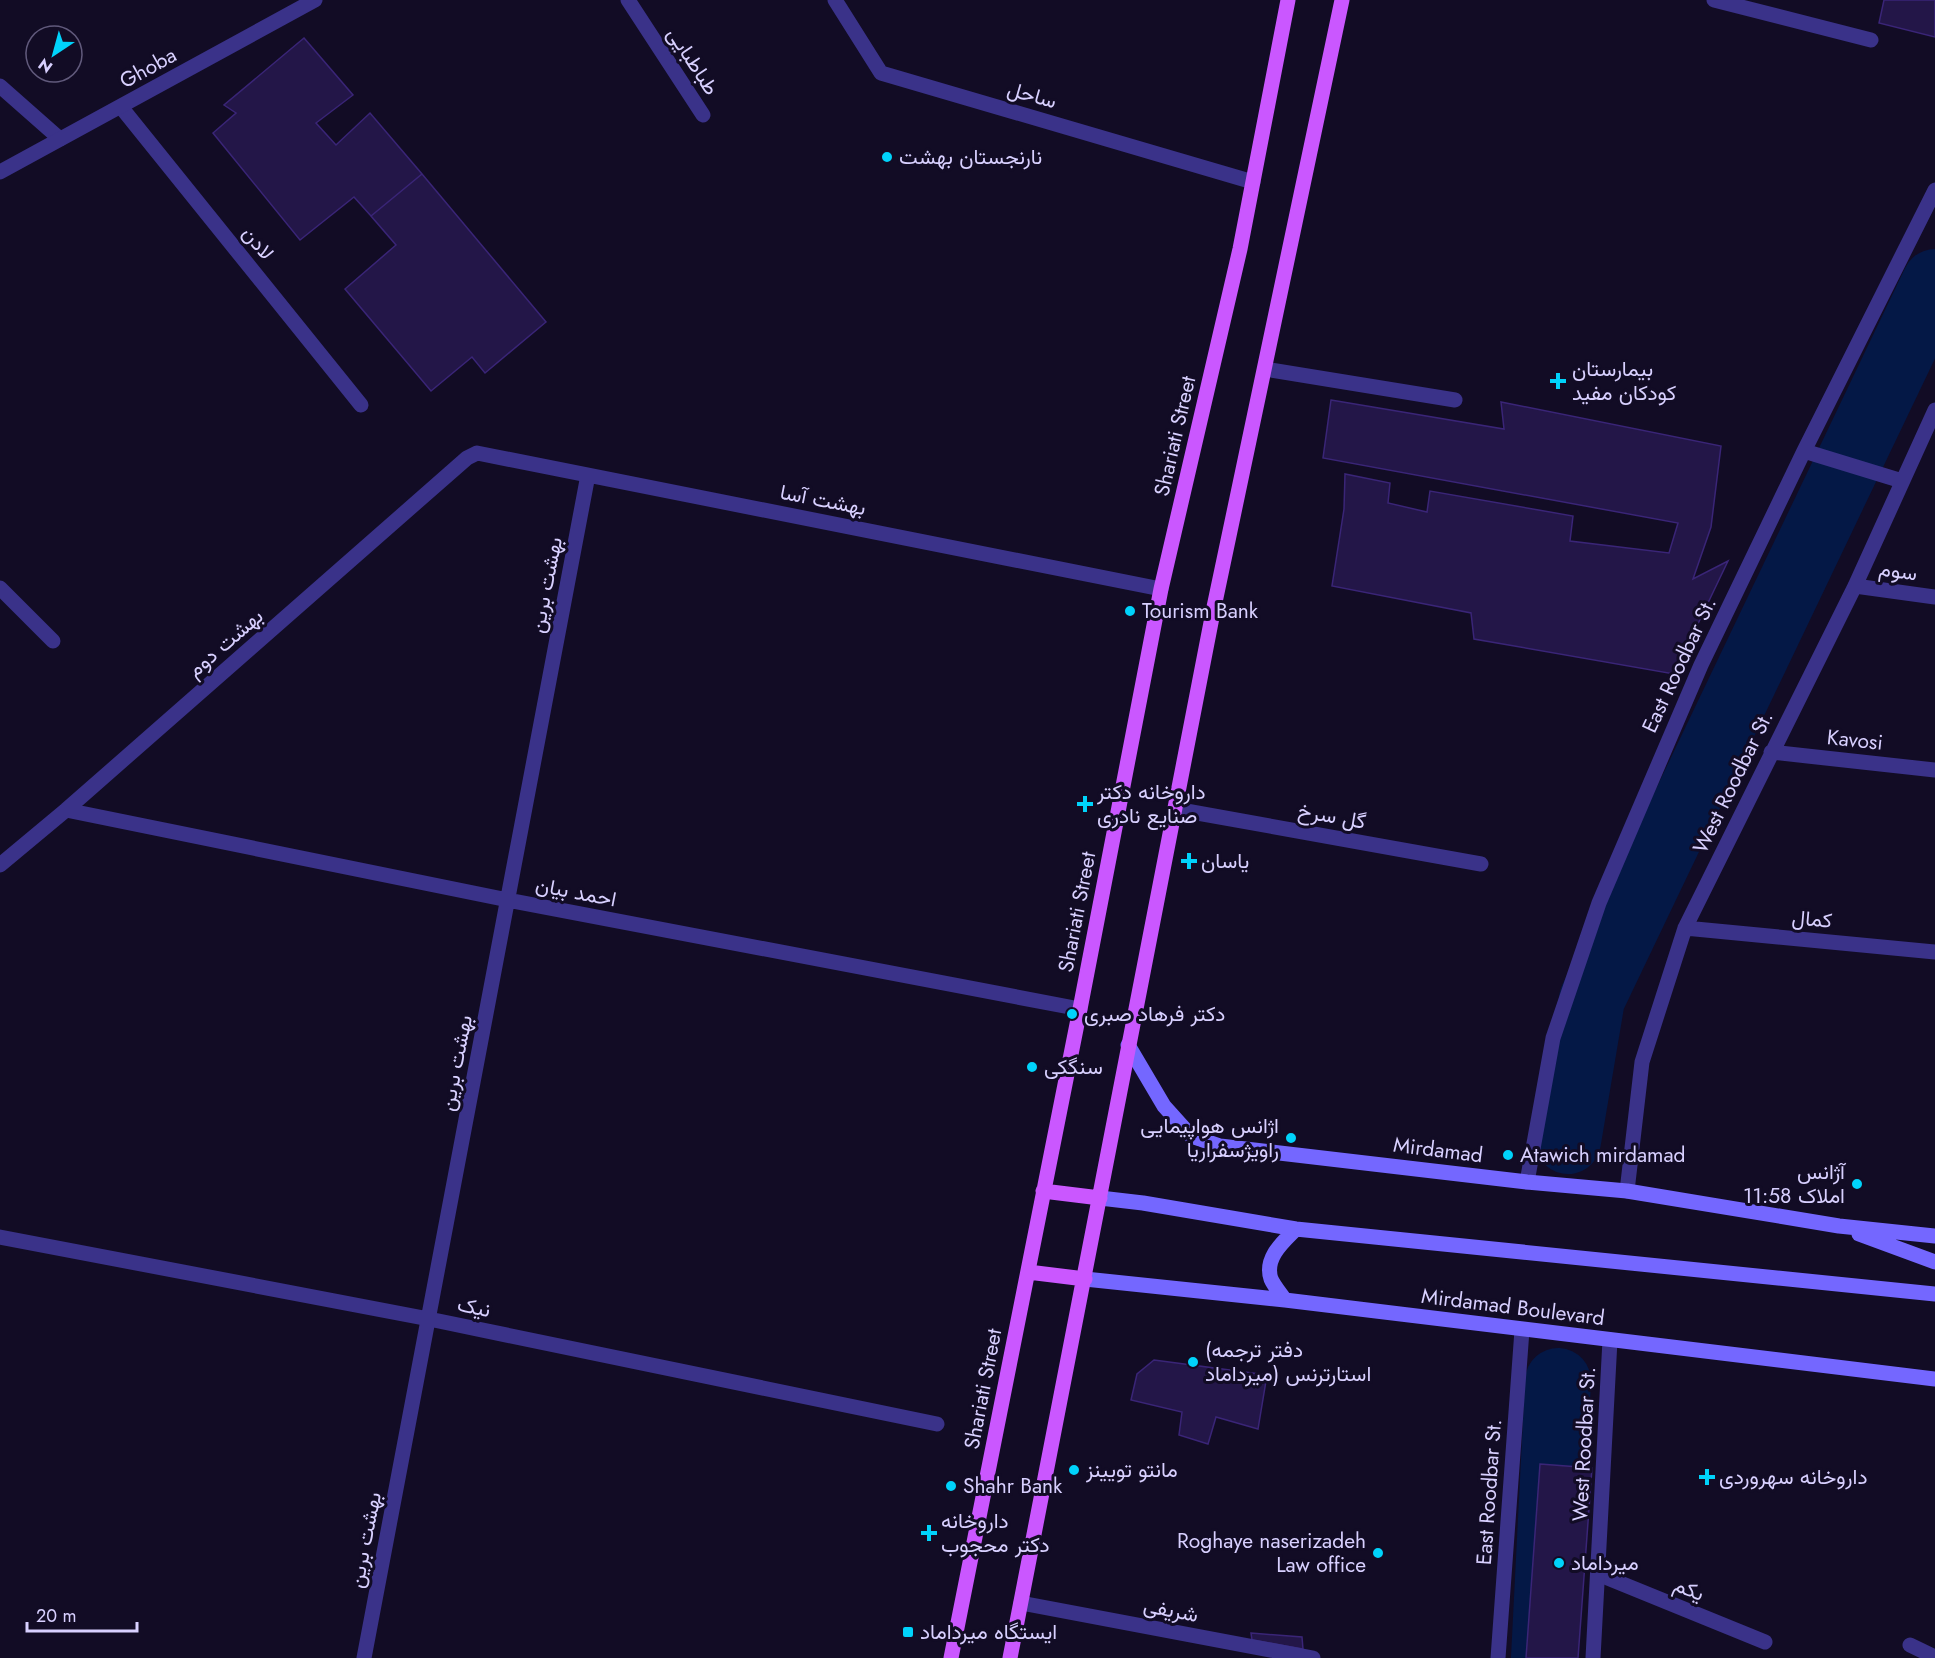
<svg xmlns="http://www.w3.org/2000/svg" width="1935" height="1658" viewBox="0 0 1935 1658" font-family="Jost,Vazirmatn,sans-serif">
<rect width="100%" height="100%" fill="#120c25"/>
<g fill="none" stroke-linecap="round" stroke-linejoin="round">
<!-- river -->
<path stroke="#041846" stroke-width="66" d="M 1568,1141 L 1592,999 L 1935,282
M 1544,1658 L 1558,1381"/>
</g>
<!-- building -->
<path fill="#231648" stroke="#3a2577" stroke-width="1.5" d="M 1884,0 L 1935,0 L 1935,37 L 1879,23 Z
M 304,38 L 353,95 L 316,123 L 336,145 L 370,113 L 422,174 L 371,216 L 354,197 L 300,240 L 213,133 L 236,113 L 224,105 Z
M 422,174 L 546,322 L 485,373 L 472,357 L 431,391 L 345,289 L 396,245 L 371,216 Z
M 1331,400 L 1504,429 L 1501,402 L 1721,446 L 1711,527 L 1693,579 L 1728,561 L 1674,674 L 1474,639 L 1471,613 L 1332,586 L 1344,509 L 1345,474 L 1390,483 L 1388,503 L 1427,512 L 1430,491 L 1573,516 L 1570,541 L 1669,553 L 1678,523 L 1323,458 Z
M 1154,1360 L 1267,1375 L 1258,1429 L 1216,1417 L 1208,1444 L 1179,1435 L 1182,1412 L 1131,1400 L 1137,1374 Z
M 1540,1464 L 1592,1468 L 1578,1658 L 1526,1658 Z
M 1251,1633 L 1302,1637 L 1303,1649 L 1252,1640 Z"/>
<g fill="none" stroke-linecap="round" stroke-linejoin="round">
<!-- service -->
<path stroke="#3a3289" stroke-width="15" d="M 1265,369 L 1455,400"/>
<!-- minor -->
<path stroke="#3a3289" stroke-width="15" d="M 628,0 L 703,115
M 835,0 L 881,73 L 1253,182
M 1714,0 L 1871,40
M 0,86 L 60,139
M 121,107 L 361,405
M 1804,451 L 1902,481
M 1855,586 L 1935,597
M 0,588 L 53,641
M 1771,752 L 1935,770
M 1175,809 L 1481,864
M 66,810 L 508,900 L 1080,1009
M 0,865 L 66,810 L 467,458 L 477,453 L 1161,589
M 1685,928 L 1935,952
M 1527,1182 L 1553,1038 L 1599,903 L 1701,665 L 1804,451 L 1935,190
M 1627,1191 L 1642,1062 L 1685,928 L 1855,586 L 1935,410
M 0,1237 L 429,1319 L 937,1424
M 1598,1574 L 1765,1642
M 1021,1603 L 1313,1658
M 1910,1645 L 1935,1657
M 364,1658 L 588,475"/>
<!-- tertiary -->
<path stroke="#3a3289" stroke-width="15" d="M 0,172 L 315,0
M 1498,1658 L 1522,1330
M 1593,1658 L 1610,1340"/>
<!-- secondary -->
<path stroke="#7467ff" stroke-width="15" d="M 1128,1045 L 1164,1106 L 1191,1136 L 1220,1146 L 1527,1182 L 1627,1191 L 1839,1226 L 1935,1236
M 1100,1198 L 1143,1203 L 1296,1229 L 1935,1294
M 1859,1234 L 1935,1262
M 1085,1279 L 1285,1300 L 1935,1379
M 1285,1300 C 1281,1294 1274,1286 1271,1279 C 1264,1258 1283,1242 1296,1229"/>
<!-- primary -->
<path stroke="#ca57ff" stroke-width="15" d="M 1043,1191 L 1100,1198
M 1028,1272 L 1085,1279
M 951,1658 L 1080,1009 L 1161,589 L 1240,249 L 1288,0
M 1010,1658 C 1080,1308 1144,957 1214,607 C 1255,404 1301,203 1342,0"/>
</g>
<!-- markers -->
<g fill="#00d3fb" stroke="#120c25" stroke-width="2">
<circle cx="887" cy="157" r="6"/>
<path d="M1555 372h6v6h6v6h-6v6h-6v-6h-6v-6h6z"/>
<circle cx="1130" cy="611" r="6"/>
<path d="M1082 795h6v6h6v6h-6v6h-6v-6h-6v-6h6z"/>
<path d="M1186 852h6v6h6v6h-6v6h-6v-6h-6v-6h6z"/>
<circle cx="1072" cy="1014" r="6"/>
<circle cx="1032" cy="1067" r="6"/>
<circle cx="1291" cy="1138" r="6"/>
<circle cx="1508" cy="1155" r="6"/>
<circle cx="1857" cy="1184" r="6"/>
<circle cx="1193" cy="1362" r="6"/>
<circle cx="1074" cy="1470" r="6"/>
<path d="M1704 1468h6v6h6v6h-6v6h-6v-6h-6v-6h6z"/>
<circle cx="951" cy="1486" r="6"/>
<path d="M926 1524h6v6h6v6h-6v6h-6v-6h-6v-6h6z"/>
<circle cx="1378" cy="1553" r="6"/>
<circle cx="1559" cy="1563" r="6"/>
<rect x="902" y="1626" width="12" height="12" rx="3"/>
</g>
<g text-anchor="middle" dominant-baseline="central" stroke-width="6" stroke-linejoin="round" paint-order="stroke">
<!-- street labels -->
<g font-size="21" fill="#d8d0ff" stroke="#120c25">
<text transform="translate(693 61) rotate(57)">طباطبایی</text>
<text transform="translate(148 68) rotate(-29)">Ghoba</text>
<text transform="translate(1032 95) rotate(16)">ساحل</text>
<text transform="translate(258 243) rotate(51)">لادن</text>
<text transform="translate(1175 436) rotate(-77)">Shariati Street</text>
<text transform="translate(823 500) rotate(11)">بهشت آسا</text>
<text transform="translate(1898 571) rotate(8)">سوم</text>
<text transform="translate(546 585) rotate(-79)">بهشت برین</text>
<text transform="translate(225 643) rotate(-41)">بهشت دوم</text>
<text transform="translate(1679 665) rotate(-65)">East Roodbar St.</text>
<text transform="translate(1855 740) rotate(6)">Kavosi</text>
<text transform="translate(1733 782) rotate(-64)">West Roodbar St.</text>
<text transform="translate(1332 816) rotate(10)">گل سرخ</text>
<text transform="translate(576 892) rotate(11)">احمد بیان</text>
<text transform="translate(1077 912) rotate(-79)">Shariati Street</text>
<text transform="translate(1812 919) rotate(5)">کمال</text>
<text transform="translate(456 1063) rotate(-79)">بهشت برین</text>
<text transform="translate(1438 1150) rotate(7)">Mirdamad</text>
<text transform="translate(474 1307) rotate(12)">نیک</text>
<text transform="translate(1513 1307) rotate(7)">Mirdamad Boulevard</text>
<text transform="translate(983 1389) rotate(-79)">Shariati Street</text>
<text transform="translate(1584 1444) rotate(-87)">West Roodbar St.</text>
<text transform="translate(1489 1492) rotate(-86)">East Roodbar St.</text>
<text transform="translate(365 1540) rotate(-79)">بهشت برین</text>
<text transform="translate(1689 1589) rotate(22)">یکم</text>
<text transform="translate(1171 1610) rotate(11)">شریفی</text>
</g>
<!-- poi labels -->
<g font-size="21" fill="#d8d0ff" stroke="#120c25" text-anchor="start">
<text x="899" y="157">نارنجستان بهشت</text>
<text x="1572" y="369">بیمارستان<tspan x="1572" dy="24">کودکان مفید</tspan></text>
<text x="1142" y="611">Tourism Bank</text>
<text x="1097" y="792">داروخانه دکتر<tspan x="1097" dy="24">صنايع نادری</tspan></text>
<text x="1201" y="861">یاسان</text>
<text x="1084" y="1014">دکتر فرهاد صبری</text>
<text x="1044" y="1067">سنگکی</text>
<text x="1279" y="1126" text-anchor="end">اژانس هواپیمایی<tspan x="1279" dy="24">راویژسفراریا</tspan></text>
<text x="1520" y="1155">Atawich mirdamad</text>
<text x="1845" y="1172" text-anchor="end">آژانس<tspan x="1845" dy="24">املاک 11:58</tspan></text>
<text x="1205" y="1350">(دفتر ترجمه<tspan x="1205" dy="24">استارترنس (میرداماد</tspan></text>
<text x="1086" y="1470">مانتو تویینز</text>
<text x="1719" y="1477">داروخانه سهروردی</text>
<text x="963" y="1486">Shahr Bank</text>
<text x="941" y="1521">داروخانه<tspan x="941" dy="24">دکتر محجوب</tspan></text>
<text x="1366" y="1541" text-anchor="end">Roghaye naserizadeh<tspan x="1366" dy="24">Law office</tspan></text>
<text x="1571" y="1563">میرداماد</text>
<text x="920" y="1632">ایستگاه میرداماد</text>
</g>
</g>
<!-- north arrow -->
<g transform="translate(54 54) rotate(216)"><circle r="28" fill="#120c25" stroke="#615a7c" stroke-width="1.5"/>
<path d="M0-4.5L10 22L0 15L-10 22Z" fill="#00d3fb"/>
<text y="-9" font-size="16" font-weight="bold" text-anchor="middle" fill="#d8d0ff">N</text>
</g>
<!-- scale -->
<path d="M27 1622v9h110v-9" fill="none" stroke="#d8d0ff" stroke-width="3"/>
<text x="36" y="1622" font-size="18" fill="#d8d0ff" stroke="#120c25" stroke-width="4.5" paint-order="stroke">20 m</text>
</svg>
